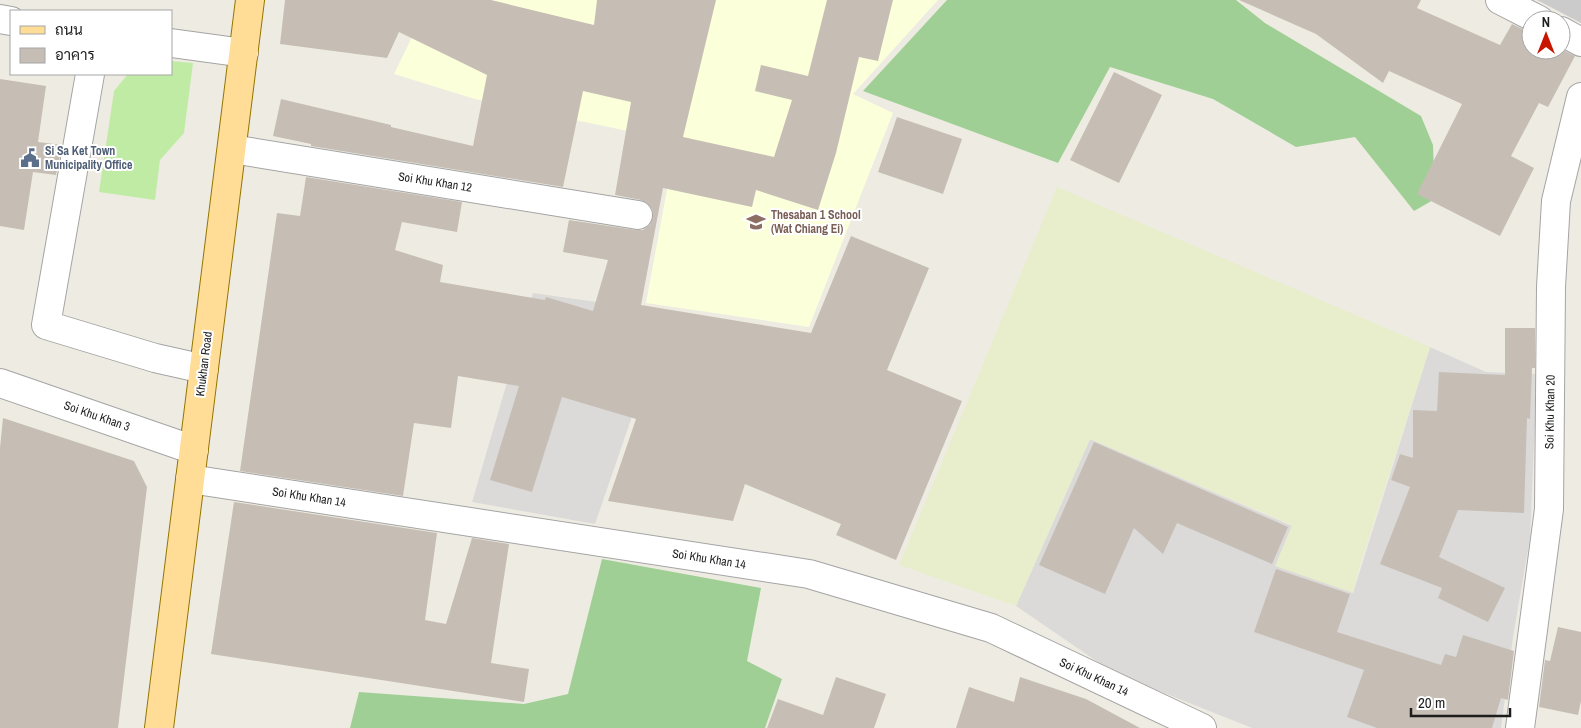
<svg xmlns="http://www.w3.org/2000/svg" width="1581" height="728" viewBox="0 0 1581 728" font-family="'Archivo Narrow',Sarabun,sans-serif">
<rect width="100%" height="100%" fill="#eeece2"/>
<!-- residential -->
<path fill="#dbdad9" d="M 533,293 L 668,312 L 595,524 L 472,502 Z
M 1430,347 L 1486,372 L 1537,374 L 1530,538 L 1513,637 L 1501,728 L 1252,728 L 1114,673 L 1016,606 L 1090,439 L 1292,526 L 1353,593 Z"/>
<!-- education -->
<path fill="#fbffda" d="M 430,0 L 938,0 L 853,94 L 893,113 L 809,327 L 646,303 L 676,141 L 475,99 L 394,74 Z"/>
<!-- religious -->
<path fill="#cbcbcb" d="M 1537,0 L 1581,0 L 1581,23 Z"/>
<!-- farmland -->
<path fill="#e8eecc" d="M 1057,187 L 1430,347 L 1359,568 L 1353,593 L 1275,566 L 1292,525 L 1090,439 L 1016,606 L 899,565 Z"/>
<!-- grass -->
<path fill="#c0eba5" d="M 171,61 L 193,63 L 184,133 L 160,160 L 155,200 L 99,192 L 114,91 L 128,74 L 171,74 Z"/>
<!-- forest -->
<path fill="#a0cf95" d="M 947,0 L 1236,0 L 1265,23 L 1421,116 L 1433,145 L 1435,199 L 1414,211 L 1355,137 L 1296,147 L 1213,99 L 1110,67 L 1058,163 L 863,91 Z
M 602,559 L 761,588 L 747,661 L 782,679 L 765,728 L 350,728 L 359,692 L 524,704 L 568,694 Z"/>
<!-- building -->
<path fill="#c6beb5" d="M 285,0 L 491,0 L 594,25 L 597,0 L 716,0 L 683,137 L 774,157 L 792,100 L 755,91 L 761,65 L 808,76 L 827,0 L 893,0 L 878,61 L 859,57 L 836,153 L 818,210 L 756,190 L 752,207 L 663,188 L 641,305 L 811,333 L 851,236 L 929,268 L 887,370 L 962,401 L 896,560 L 836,535 L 841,524 L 745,484 L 733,521 L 608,501 L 636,419 L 562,397 L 532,492 L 490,480 L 519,386 L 458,376 L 451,428 L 414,423 L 403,496 L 240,471 L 277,213 L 300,216 L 306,177 L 462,202 L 457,232 L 402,222 L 395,250 L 443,265 L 440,282 L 545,300 L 546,297 L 593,311 L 608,260 L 563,252 L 569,220 L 636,230 L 643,230 L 650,225 L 653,217 L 652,209 L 647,203 L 641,200 L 615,195 L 631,102 L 583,91 L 563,187 L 311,146 L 311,144 L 273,136 L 281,99 L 391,125 L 391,127 L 473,146 L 487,75 L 399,32 L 387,58 L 280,44 Z
M 1239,0 L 1421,0 L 1417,8 L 1500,45 L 1512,24 L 1531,33 L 1531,50 L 1561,49 L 1575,56 L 1548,107 L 1539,103 L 1511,156 L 1534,168 L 1500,236 L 1417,194 L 1462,104 L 1389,71 L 1383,83 L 1316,34 Z
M 1114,72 L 1162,95 L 1119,183 L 1070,160 Z
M 0,79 L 46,86 L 38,142 L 62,145 L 56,175 L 33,172 L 24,230 L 0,226 Z
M 897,117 L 962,139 L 943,194 L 878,172 Z
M 1505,328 L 1535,328 L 1535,368 L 1532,368 L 1530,419 L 1527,418 L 1524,513 L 1458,510 L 1439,557 L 1505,588 L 1488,622 L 1438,598 L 1442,588 L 1380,564 L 1410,487 L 1391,480 L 1400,454 L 1413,458 L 1413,410 L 1437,411 L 1439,372 L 1505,375 Z
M 3,418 L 134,461 L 147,487 L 118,728 L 0,728 L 0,448 Z
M 1094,442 L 1288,527 L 1272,564 L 1177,523 L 1163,554 L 1134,528 L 1105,594 L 1039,565 Z
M 234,502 L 437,533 L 425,620 L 446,624 L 472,538 L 509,544 L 491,663 L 529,669 L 524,702 L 211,654 Z
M 1276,569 L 1350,594 L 1337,632 L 1441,665 L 1445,654 L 1456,657 L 1463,635 L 1514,651 L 1508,700 L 1501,698 L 1492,728 L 1377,728 L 1347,717 L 1364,670 L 1254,632 Z
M 1558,627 L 1581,632 L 1581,701 L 1578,715 L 1539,707 L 1545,660 L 1550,661 Z
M 836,677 L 886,694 L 874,728 L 767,728 L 778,699 L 823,715 Z
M 1020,677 L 1086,699 L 1140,728 L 956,728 L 969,687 L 1014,702 Z"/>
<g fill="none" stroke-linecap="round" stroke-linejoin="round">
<!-- minor casing -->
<g stroke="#a4a4a4" stroke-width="30">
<path id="minor" d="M 1500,0 L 1539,20
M 0,19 L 11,21
M 1561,31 L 1581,42
M 171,43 L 244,53
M 90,74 L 46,325 L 155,358 L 204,369
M 232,149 L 638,215
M 0,383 L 194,450
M 190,479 L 809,574 L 991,628 L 1202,728
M 1520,728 L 1549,509 L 1551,287 L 1556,201 L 1581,97"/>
</g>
<!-- major casing -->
<g stroke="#957400" stroke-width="30">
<path id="major" d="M 159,728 L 250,0"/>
</g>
<!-- minor -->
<use href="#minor" stroke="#fff" stroke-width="28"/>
<!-- major -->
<use href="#major" stroke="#ffdd96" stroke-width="28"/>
</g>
<!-- icons -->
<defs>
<g id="civic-bare" transform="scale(1.5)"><path d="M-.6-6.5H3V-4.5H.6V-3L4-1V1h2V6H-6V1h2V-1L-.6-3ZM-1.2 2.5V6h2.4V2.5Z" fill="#5c6f8a" stroke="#fff" stroke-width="2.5" paint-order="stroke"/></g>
<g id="school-bare" transform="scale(1.5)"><path d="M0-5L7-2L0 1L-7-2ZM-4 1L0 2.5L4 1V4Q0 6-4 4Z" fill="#8d6e63" stroke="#fff" stroke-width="2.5" paint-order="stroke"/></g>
</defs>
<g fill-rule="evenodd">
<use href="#civic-bare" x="30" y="158"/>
<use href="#school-bare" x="756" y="222"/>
</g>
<g text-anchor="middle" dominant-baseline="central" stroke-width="4" stroke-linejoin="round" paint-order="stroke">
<!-- service labels -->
<g font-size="12" font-weight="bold" fill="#4e5e75" stroke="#fff" text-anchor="start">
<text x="45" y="151">Si Sa Ket Town<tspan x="45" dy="14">Municipality Office</tspan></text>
</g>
<!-- street labels -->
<g font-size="12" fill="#1d1d1d" stroke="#fff">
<text transform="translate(435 182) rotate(9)">Soi Khu Khan 12</text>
<text transform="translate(204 364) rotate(-83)">Khukhan Road</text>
<text transform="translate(1550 412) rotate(-89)">Soi Khu Khan 20</text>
<text transform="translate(97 416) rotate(19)">Soi Khu Khan 3</text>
<text transform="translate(309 497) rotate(9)">Soi Khu Khan 14</text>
<text transform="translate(709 559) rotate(9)">Soi Khu Khan 14</text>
<text transform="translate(1094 677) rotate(25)">Soi Khu Khan 14</text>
</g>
<!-- education labels -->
<g font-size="12" font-weight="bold" fill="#785e54" stroke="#fff" text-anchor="start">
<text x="771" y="215">Thesaban 1 School<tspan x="771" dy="14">(Wat Chiang Ei)</tspan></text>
</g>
</g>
<!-- legend -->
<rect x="10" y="10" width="162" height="65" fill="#ffffff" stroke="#a5a5a5"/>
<rect x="20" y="26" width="25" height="8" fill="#ffdd96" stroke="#a5a5a5"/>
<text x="55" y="35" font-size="15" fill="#1d1d1d">ถนน</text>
<rect x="20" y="48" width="25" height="15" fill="#c6beb5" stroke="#a5a5a5"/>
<text x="55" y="60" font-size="15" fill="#1d1d1d">อาคาร</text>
<!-- north arrow -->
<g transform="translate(1546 35)"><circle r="24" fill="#ffffff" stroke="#a5a5a5"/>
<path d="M0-4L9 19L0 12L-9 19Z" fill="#c91500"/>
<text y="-8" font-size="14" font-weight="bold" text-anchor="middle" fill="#1d1d1d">N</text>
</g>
<!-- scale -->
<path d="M1411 708v8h99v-8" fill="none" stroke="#1d1d1d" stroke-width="2.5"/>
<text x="1418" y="708" font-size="15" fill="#1d1d1d" stroke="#ffffff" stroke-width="4" paint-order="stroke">20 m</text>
</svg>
